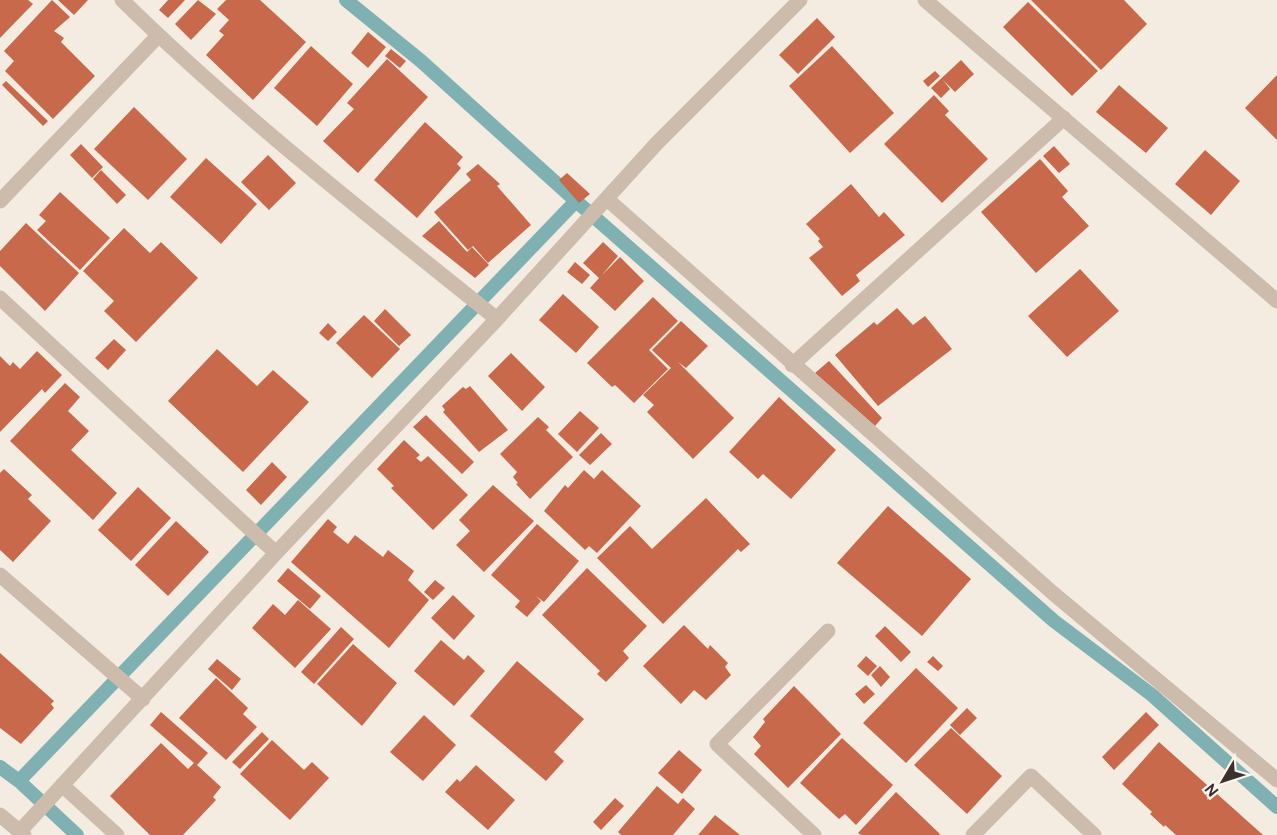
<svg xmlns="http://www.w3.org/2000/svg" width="1277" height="835" viewBox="0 0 1277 835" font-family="Cabin,sans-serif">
<rect width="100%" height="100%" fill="#f4ebe1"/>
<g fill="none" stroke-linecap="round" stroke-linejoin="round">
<!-- stream -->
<path stroke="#7fb0b2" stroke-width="14" d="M 346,0 L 421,61 L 576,201
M 0,767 L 19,781
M 77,835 L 19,781 L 576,201 L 1054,621 L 1152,695 L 1277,807"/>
</g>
<!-- building -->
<path fill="#c8694b" d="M 0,0 L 28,0 L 33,4 L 0,38 Z
M 52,0 L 70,17 L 54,31 L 64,38 L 61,42 L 95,76 L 53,119 L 5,71 L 14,61 L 4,51 Z
M 58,0 L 88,0 L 74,15 Z
M 168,0 L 185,0 L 168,18 L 159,10 Z
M 198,0 L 216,14 L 191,40 L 175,24 Z
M 226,0 L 260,0 L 306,42 L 253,100 L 206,55 L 224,35 L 219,31 L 229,20 L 217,9 Z
M 1031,0 L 1124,0 L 1147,24 L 1101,70 Z
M 1028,2 L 1098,71 L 1072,96 L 1003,27 Z
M 817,18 L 835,37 L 798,74 L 779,55 Z
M 368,32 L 386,47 L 368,68 L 351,53 Z
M 311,46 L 353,84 L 317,126 L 274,88 Z
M 832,46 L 894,113 L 850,153 L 789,86 Z
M 391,49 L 406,61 L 400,68 L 385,56 Z
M 387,59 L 428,97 L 358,173 L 323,141 L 354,109 L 347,103 Z
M 961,60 L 974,74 L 955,92 L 943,80 L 950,89 L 941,98 L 931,88 Z
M 935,71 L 940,76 L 928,87 L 923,81 Z
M 1277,75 L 1277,140 L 1245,108 Z
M 6,81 L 48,121 L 43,126 L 2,85 Z
M 1119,85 L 1168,128 L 1146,153 L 1096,112 Z
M 934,95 L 949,111 L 945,115 L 988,159 L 942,203 L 884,144 Z
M 134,107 L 187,159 L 148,200 L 94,149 Z
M 425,122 L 463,157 L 457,164 L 461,168 L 417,218 L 374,180 Z
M 81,144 L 103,167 L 92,178 L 70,155 Z
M 1054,146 L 1070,164 L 1059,173 L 1043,156 Z
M 1205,150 L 1240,181 L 1211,215 L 1175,184 Z
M 268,155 L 296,183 L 269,210 L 241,182 Z
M 206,158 L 257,204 L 221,244 L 170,197 Z
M 1040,159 L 1068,191 L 1062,197 L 1089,226 L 1036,273 L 981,212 Z
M 478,164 L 500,184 L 497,186 L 531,225 L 488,263 L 473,246 L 468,250 L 434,212 L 471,180 L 466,174 Z
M 101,170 L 126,195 L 117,204 L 93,179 Z
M 567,173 L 590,194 L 579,203 L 559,180 Z
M 851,184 L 879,217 L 884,212 L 905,235 L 856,275 L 860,281 L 842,296 L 809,258 L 823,247 L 818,241 L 820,239 L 806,224 Z
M 60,192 L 110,238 L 80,270 L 37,230 L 46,221 L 39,215 Z
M 439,221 L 467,252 L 472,247 L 489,265 L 475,278 L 422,236 Z
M 26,223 L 79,273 L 45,311 L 0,266 L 0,251 Z
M 124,228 L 150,253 L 161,242 L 198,278 L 136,342 L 104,311 L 114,301 L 83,271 Z
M 603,242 L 618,256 L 602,275 L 620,257 L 644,281 L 615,311 L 590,288 L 599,278 L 583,263 Z
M 575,262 L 590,275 L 582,284 L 567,272 Z
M 1080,269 L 1119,311 L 1067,357 L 1028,316 Z
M 563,294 L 599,327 L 576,353 L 539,320 Z
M 653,297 L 678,321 L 649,350 L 668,369 L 634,403 L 615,385 L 612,387 L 587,363 Z
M 897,308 L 913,325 L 925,316 L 952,349 L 878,406 L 835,355 L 874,322 L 877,325 Z
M 385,309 L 411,335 L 399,346 L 374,321 Z
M 364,315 L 400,349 L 372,378 L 336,343 Z
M 681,321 L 708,346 L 686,368 L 678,362 L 734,418 L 693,459 L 647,412 L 654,405 L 643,395 L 671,368 L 652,350 Z
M 328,323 L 337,332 L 328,341 L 319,333 Z
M 114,339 L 126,350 L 108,370 L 95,358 Z
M 217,349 L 257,386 L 273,370 L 309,402 L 243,472 L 168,401 Z
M 37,351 L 62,375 L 45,393 L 42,389 L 0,432 L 0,356 L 10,366 L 13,362 L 20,369 Z
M 511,353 L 545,387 L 522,411 L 488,376 Z
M 829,361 L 882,418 L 875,426 L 815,373 Z
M 65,383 L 80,397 L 68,411 L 89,431 L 71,450 L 117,493 L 93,520 L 10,441 Z
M 470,386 L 508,430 L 479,452 L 443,412 L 445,410 L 442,406 L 463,387 L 466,389 Z
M 779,397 L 836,450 L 791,499 L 763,474 L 758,479 L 729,452 Z
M 580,411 L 599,428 L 577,452 L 558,434 Z
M 426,415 L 474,462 L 462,474 L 413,427 Z
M 538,417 L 549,427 L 546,430 L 573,457 L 530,499 L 516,484 L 518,483 L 513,477 L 517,472 L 500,454 Z
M 601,433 L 612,444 L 590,465 L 579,455 Z
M 404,440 L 420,455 L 416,458 L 421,462 L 428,456 L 468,495 L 433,530 L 391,488 L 394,486 L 377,469 Z
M 272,462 L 287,477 L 261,505 L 246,490 Z
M 4,469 L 32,495 L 28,499 L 51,521 L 13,562 L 0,550 L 0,473 Z
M 584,470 L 594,479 L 602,470 L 641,506 L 597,553 L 589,546 L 585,550 L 544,511 L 565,485 L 568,488 Z
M 493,485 L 534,521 L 484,572 L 456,545 L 470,531 L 459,520 Z
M 138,487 L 171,518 L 131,561 L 98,530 Z
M 706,498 L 750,544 L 741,552 L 738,549 L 663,624 L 597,558 L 630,526 L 652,549 Z
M 888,506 L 971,579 L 922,636 L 837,563 Z
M 328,519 L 337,527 L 333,532 L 348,544 L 355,535 L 383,557 L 388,550 L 414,571 L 408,580 L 429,600 L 389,648 L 291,562 Z
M 176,521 L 209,552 L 168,596 L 135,565 Z
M 537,524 L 579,561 L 544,602 L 536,596 L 541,601 L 527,617 L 515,607 L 520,601 L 491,575 Z
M 288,568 L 321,596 L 310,609 L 277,581 Z
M 587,568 L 647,626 L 623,651 L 629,658 L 606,682 L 597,674 L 600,671 L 542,615 Z
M 435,580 L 445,588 L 433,600 L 424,592 Z
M 453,595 L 475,616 L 454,640 L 431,618 Z
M 298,600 L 331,629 L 295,668 L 252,628 L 273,604 L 285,615 Z
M 684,625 L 708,649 L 710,645 L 728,663 L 725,667 L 731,675 L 706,700 L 694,690 L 681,704 L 643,666 Z
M 885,626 L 911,652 L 901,662 L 875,636 Z
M 341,627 L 354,639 L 314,684 L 301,672 Z
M 441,640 L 464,660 L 468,655 L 485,671 L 454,706 L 414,671 Z
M 353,644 L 397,683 L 362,726 L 317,684 Z
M 0,653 L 54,701 L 51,704 L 54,708 L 21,744 L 0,728 Z
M 866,656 L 877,666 L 868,676 L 857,666 Z
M 933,656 L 943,666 L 938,671 L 927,662 Z
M 217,659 L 241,679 L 232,690 L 208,669 Z
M 517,661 L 584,719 L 554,752 L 564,761 L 546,781 L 470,716 Z
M 880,666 L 890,677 L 881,687 L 871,675 Z
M 916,668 L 958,708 L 906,763 L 863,723 Z
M 216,678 L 248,708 L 243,714 L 257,727 L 226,760 L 179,718 Z
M 866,685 L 875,694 L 864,704 L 855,694 Z
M 794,686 L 841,734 L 788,788 L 754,754 L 761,746 L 753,737 L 765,722 L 763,719 Z
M 967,708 L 977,718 L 960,735 L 950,725 Z
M 161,712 L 208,753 L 197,765 L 221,787 L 213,797 L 216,800 L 183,835 L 150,835 L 110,796 L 161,743 L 188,769 L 194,763 L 150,725 Z
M 1146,712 L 1159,725 L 1114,770 L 1102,757 Z
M 424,715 L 456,745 L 423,781 L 390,752 Z
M 951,728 L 1002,776 L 967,814 L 914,765 Z
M 262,732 L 269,739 L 240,769 L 232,762 Z
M 842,738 L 893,785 L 856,825 L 845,814 L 839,819 L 800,783 Z
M 272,740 L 304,770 L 312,762 L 329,778 L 290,820 L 240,774 Z
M 1159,742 L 1263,835 L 1176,835 L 1165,825 L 1164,827 L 1150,814 L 1152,812 L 1122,784 Z
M 679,750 L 702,770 L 682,794 L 658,773 Z
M 476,765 L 515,800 L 488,830 L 445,792 L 457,779 L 460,782 Z
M 657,786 L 678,804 L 683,798 L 695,809 L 673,835 L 621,835 L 618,832 Z
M 896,792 L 940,834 L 939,835 L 861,835 L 858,833 Z
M 615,798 L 624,806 L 601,830 L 593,822 Z
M 715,815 L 740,835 L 698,835 Z"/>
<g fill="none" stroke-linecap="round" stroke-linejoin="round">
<!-- street -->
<path stroke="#cdbbac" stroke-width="15" d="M 122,0 C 239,115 369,216 497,319
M 925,0 L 1277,301
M 607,199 L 1054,594 L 1277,780
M 0,201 L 158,36
M 0,298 L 276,553
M 792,365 L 1064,118
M 0,575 L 143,699
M 62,785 L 117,835
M 0,815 L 24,835
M 20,831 L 276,553 L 497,319 L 657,143 L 800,0
M 814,835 L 717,744 L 828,631
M 973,835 L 1031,776 L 1094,835"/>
</g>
<!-- north arrow -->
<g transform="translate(1223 781) rotate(231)" stroke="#fbf5ee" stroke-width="4.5" paint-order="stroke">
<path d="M0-4.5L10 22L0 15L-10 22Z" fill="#3b302b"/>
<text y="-9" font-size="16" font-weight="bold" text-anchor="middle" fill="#3b302b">N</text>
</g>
</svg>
